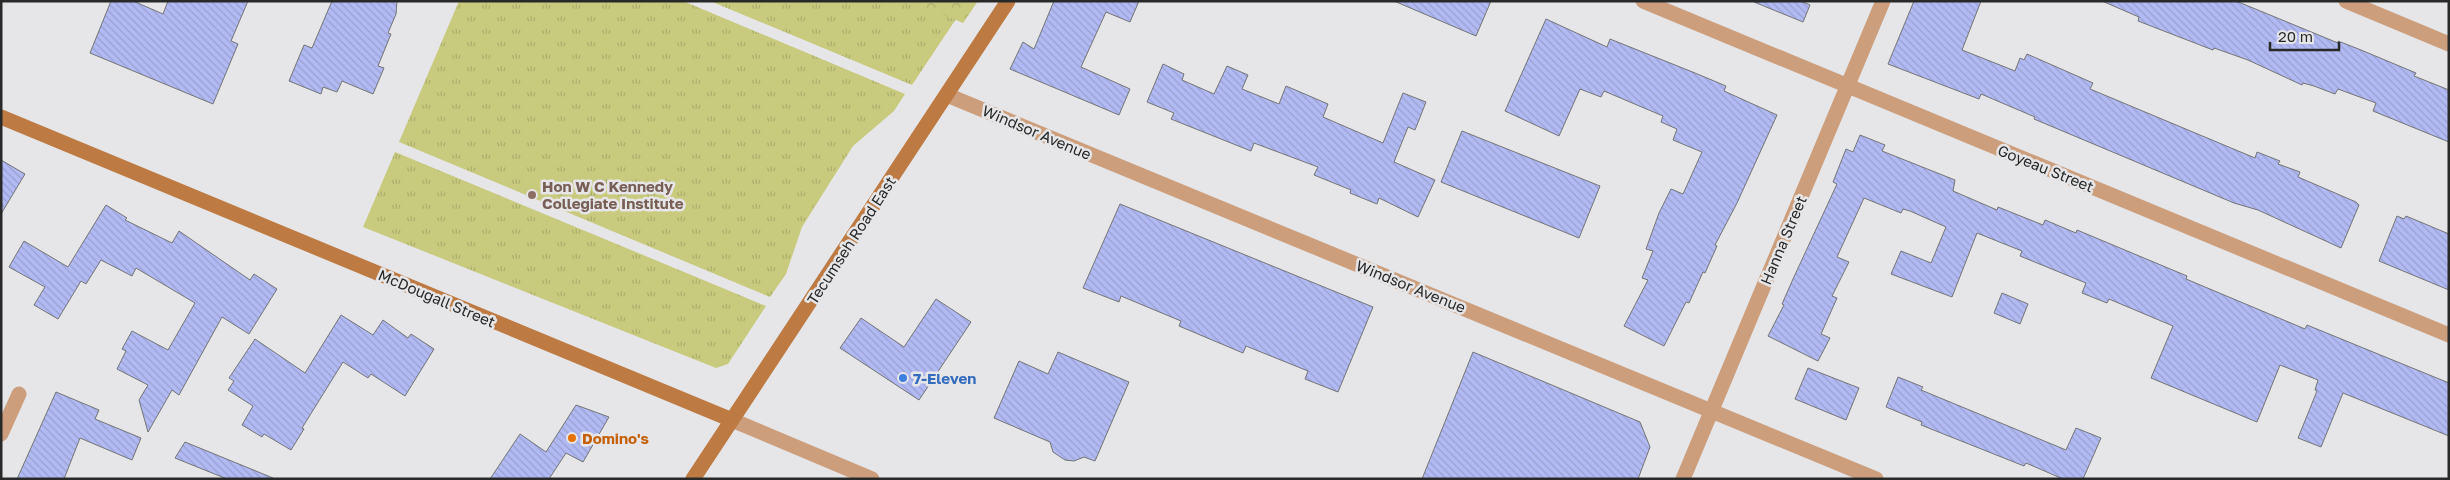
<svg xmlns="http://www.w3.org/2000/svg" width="2450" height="480" viewBox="0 0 2450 480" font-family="'Golos Text',sans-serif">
<defs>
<pattern id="grass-tufts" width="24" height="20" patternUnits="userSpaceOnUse" patternTransform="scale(1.25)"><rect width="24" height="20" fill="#c8cb7e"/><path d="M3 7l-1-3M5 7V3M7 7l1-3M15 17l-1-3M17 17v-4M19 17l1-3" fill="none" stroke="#acae6d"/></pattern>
<pattern id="park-crowns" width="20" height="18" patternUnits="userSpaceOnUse" patternTransform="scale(1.25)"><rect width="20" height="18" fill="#c8cb7e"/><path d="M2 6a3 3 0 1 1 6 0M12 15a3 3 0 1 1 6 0" fill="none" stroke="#acae6d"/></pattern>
<pattern id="building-back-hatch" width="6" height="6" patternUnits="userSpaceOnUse" patternTransform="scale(1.25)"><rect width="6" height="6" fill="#b2baf4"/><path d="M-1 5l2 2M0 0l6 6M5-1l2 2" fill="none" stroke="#99a0d1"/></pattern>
</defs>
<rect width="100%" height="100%" fill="#e6e6e8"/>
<!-- grass -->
<path fill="url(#grass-tufts)" d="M 459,1 L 683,1 L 905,94 L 894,111 L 853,146 L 802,227 L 786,274 L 770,297 L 399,142 Z
M 710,1 L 968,1 L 912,85 Z
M 395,152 L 766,306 L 728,364 L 716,368 L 363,227 Z"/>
<!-- park -->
<path fill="url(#park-crowns)" d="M 911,1 L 978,1 L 963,23 Z"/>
<!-- building -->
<path fill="url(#building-back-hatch)" stroke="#737475" d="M 111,1 L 133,1 L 163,14 L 168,1 L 248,1 L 231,41 L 238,44 L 213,104 L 90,53 Z
M 332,1 L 397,1 L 396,14 L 388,33 L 391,34 L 378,66 L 384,68 L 373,94 L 342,81 L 337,92 L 323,87 L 321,94 L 289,81 L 304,45 L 312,48 Z
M 1054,1 L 1139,1 L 1130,22 L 1106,12 L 1081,67 L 1130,89 L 1119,115 L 1010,69 L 1023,42 L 1034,49 Z
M 1394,1 L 1491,1 L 1476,36 Z
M 1801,1 L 1810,5 L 1803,22 L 1754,2 Z
M 1914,1 L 1981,1 L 1962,50 L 2015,71 L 2020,58 L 2024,60 L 2027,54 L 2093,83 L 2090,89 L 2255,158 L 2257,152 L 2280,161 L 2278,164 L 2300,172 L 2298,177 L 2356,202 L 2359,205 L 2341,248 L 2258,210 L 2234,203 L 2034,119 L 2035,117 L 1981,94 L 1979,99 L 1888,64 Z
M 2102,1 L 2236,1 L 2338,43 L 2338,41 L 2361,50 L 2416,73 L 2414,76 L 2449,90 L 2449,142 L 2373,111 L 2376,103 L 2338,89 L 2335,94 L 2314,86 L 2303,83 L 2302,85 L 2248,60 L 2214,48 L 2213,50 L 2138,21 L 2139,17 Z
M 1546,19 L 1607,47 L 1610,39 L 1695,73 L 1726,86 L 1724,91 L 1777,115 L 1737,203 L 1715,245 L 1717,246 L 1705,273 L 1703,272 L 1689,303 L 1686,302 L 1664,346 L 1624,326 L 1648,280 L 1642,278 L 1653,251 L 1646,249 L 1659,213 L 1671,189 L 1683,194 L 1702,152 L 1673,140 L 1677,129 L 1661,122 L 1663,116 L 1604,91 L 1601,97 L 1580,89 L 1559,136 L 1505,111 Z
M 1163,64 L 1184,74 L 1182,80 L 1214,94 L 1227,66 L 1248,75 L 1242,89 L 1279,104 L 1286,86 L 1328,104 L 1323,117 L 1383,143 L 1403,93 L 1426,102 L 1415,130 L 1408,127 L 1394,162 L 1435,180 L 1418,217 L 1379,198 L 1377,204 L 1350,193 L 1351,190 L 1314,175 L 1318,167 L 1254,143 L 1251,151 L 1171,119 L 1174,113 L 1147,102 Z
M 1462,131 L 1600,186 L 1579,238 L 1441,182 Z
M 1860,135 L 1885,145 L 1882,151 L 1955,180 L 1953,191 L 1997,210 L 1998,207 L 2043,225 L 2045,220 L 2076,233 L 2077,230 L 2187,276 L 2186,279 L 2305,329 L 2307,325 L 2449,383 L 2449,436 L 2343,393 L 2321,447 L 2298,438 L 2317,391 L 2315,390 L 2318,380 L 2280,365 L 2257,422 L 2151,378 L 2173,326 L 2109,299 L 2107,303 L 2082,293 L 2086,283 L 2020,256 L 2022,251 L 1977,233 L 1952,297 L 1891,274 L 1901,251 L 1931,263 L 1946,227 L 1910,211 L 1903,209 L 1901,213 L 1864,198 L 1837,257 L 1849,262 L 1832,296 L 1837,298 L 1821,334 L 1830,338 L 1818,361 L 1768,336 L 1784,305 L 1782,304 L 1793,279 L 1837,184 L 1833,182 L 1846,149 L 1853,152 Z
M 1,160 L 25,174 L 1,214 Z
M 1120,204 L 1373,307 L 1338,392 L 1305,379 L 1308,371 L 1246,346 L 1243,353 L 1179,326 L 1181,321 L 1121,296 L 1119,302 L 1083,288 Z
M 106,205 L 127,218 L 125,220 L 172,243 L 179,231 L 250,280 L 254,274 L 277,289 L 249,334 L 222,317 L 179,395 L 172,390 L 148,432 L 139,400 L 148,385 L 117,369 L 126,351 L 122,349 L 132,331 L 168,350 L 195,303 L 136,268 L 132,276 L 101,260 L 86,284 L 81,281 L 58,319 L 34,305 L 45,287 L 9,267 L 24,241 L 68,267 Z
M 2397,216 L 2404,219 L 2406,216 L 2449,234 L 2449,290 L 2379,261 Z
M 2002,293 L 2028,304 L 2020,324 L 1994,313 Z
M 936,299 L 971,322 L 919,400 L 840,348 L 861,318 L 904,347 Z
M 341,315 L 373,335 L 383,320 L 408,338 L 411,334 L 434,349 L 405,396 L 371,374 L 368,378 L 343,362 L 302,428 L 304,429 L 291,450 L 264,434 L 262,437 L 242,425 L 253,406 L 228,390 L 234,381 L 229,378 L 255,339 L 305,373 Z
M 1058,352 L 1129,382 L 1095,461 L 1084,457 L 1074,461 L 1065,460 L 1053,452 L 1050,442 L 994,418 L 1019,361 L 1048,374 Z
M 1473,352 L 1640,422 L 1650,447 L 1638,479 L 1422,479 Z
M 1808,368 L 1859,388 L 1846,420 L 1795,399 Z
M 1898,377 L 1923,387 L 1921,390 L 2066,450 L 2076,428 L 2101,438 L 2083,479 L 2063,479 L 2026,463 L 2024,466 L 1921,425 L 1922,422 L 1886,407 Z
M 56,392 L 99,410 L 95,419 L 141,438 L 132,460 L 80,438 L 64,479 L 17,479 Z
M 576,405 L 609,417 L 583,462 L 566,453 L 549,479 L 490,479 L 520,434 L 546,452 Z
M 185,442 L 273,478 L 273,479 L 227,479 L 175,458 Z"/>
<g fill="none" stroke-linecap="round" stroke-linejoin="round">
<!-- street -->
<path stroke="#cc9e7c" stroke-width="15" d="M 1643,1 L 2449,335
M 2346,1 L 2449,44
M 947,95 L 1876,479
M 732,420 L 872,479
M 1,434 L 19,394
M 1683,479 L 1883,1"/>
<!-- secondary -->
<path stroke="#bd7a42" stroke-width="15" d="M 1,117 L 732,420
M 693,479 L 1008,1"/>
</g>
<!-- markers -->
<circle fill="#8d6e63" stroke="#e6e6e8" stroke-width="2" cx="532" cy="195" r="5"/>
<circle fill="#3f7fe0" stroke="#e6e6e8" stroke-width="2" cx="903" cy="378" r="5"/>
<circle fill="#e8710a" stroke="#e6e6e8" stroke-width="2" cx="572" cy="438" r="5"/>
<g text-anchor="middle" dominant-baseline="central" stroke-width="5" stroke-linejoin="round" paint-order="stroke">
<!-- street labels -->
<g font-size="15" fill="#282929" stroke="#e6e6e8">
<text transform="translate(1037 132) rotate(23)">Windsor Avenue</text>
<text transform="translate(2046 168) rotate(22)">Goyeau Street</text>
<text transform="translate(851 240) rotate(-57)">Tecumseh Road East</text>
<text transform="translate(1783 240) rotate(-67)">Hanna Street</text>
<text transform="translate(1411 286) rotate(22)">Windsor Avenue</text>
<text transform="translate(437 298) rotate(23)">McDougall Street</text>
</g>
<!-- education labels -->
<g font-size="15" font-weight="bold" fill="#785e54" stroke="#e6e6e8" text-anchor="start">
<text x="542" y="186">Hon W C Kennedy<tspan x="542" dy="17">Collegiate Institute</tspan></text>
</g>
<!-- shop labels -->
<g font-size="15" font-weight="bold" fill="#366cbe" stroke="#e6e6e8" text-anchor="start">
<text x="913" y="378">7-Eleven</text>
</g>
<!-- food labels -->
<g font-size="15" font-weight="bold" fill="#c56008" stroke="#e6e6e8" text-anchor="start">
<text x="582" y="438">Domino's</text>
</g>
</g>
<!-- border -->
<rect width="2450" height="480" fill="none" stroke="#282929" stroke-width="5"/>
<!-- scale -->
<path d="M2270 42v8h69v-8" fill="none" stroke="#282929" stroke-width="2.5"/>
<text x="2278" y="42" font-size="15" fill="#282929" stroke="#e6e6e8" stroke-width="4" paint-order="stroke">20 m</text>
</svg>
